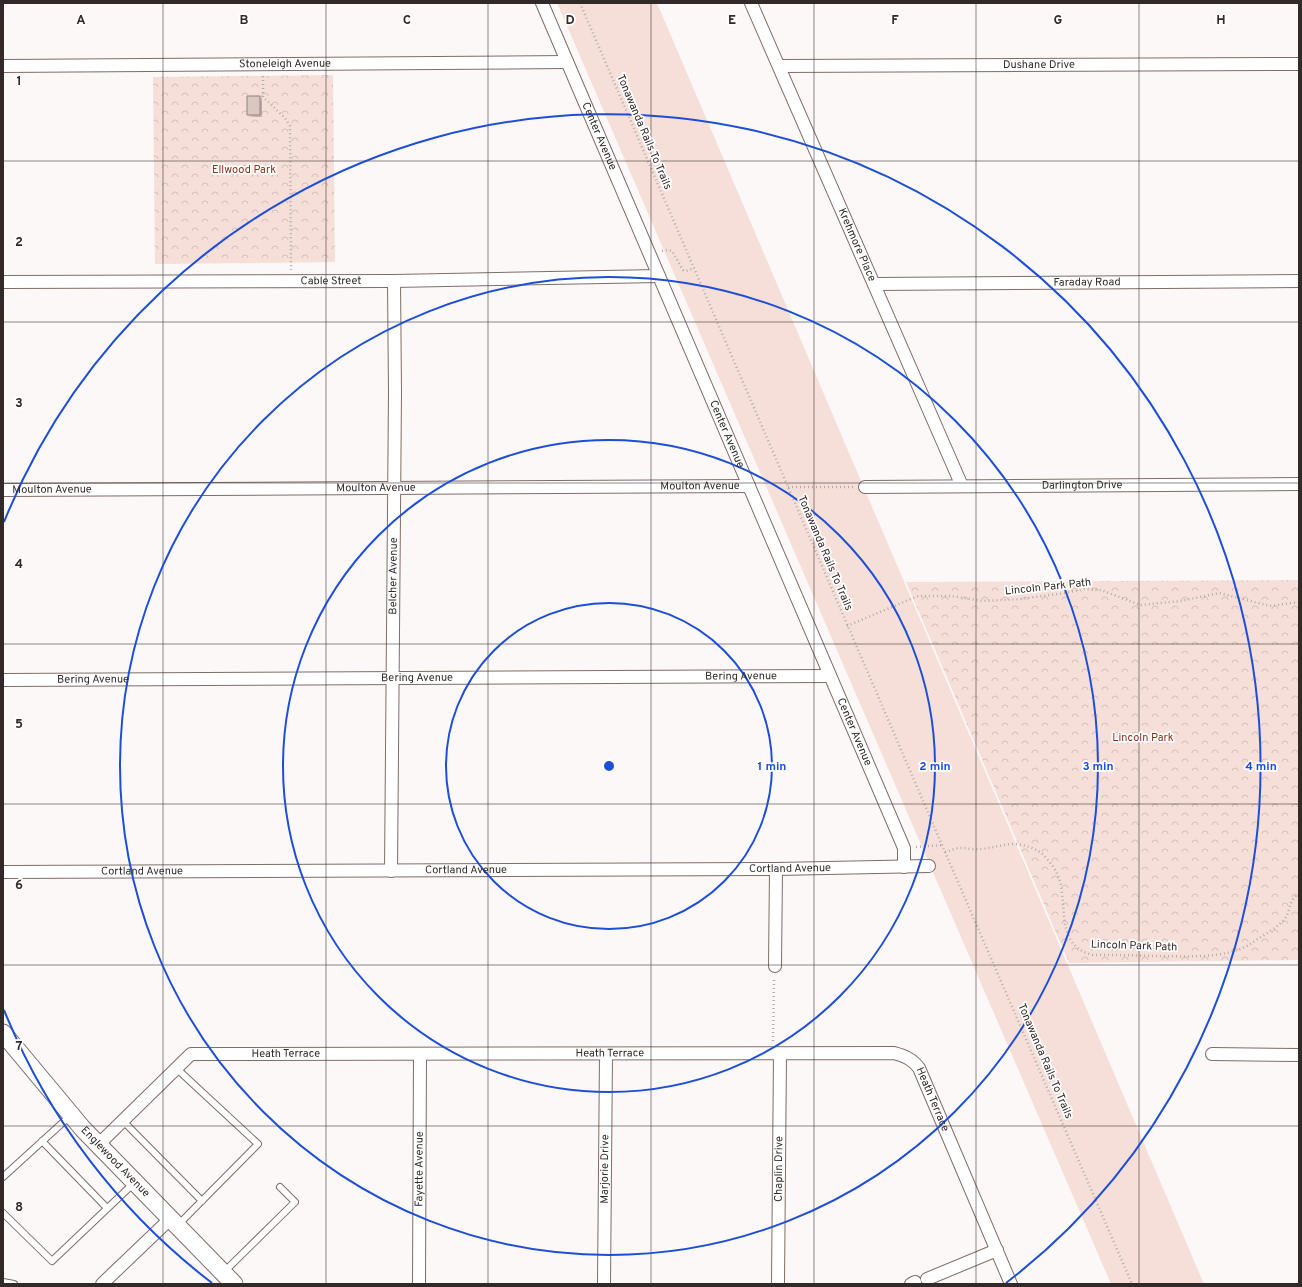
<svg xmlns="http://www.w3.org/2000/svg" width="1302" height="1287" viewBox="0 0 1302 1287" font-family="Overpass,sans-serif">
<defs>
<pattern id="park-crowns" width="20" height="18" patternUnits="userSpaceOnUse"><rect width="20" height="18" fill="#f7dfd9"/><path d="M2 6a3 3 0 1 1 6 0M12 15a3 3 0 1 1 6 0" fill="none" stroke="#d4c0ba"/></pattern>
<filter id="shadow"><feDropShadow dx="4.5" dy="2.5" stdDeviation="2" flood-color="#0004"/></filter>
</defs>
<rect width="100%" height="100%" fill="#fcf8f7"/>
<!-- grass -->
<path fill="#f7dfd9" d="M 557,3 L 657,3 L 1204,1284 L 1111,1284 Z"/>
<!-- park -->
<path fill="url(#park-crowns)" d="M 333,75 L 335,262 L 155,264 L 153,77 Z
M 1299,580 L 1299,960 L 1069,963 L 906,582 Z"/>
<!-- building -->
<path fill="#dbc6c0" stroke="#95827d" filter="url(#shadow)" d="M 247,96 L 260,96 L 260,115 L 247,115 Z"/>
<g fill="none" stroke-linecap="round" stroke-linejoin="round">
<!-- lane casing -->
<g stroke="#7f6d68" stroke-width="8">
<path id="lane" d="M 176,1068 L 258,1144 L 178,1225
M 123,1121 L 202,1201
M 42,1141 L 107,1208
M 3,1177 L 70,1116
M 3,1213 L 52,1261 L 134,1183
M 224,1272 L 295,1202 L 280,1187
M 3,1282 L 14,1284"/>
</g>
<!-- street casing -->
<g stroke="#7f6d68" stroke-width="14">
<g id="street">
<path id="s1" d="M 542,3 L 904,848 L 904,867"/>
<path id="s2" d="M 751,3 L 962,486"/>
<path id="s3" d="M 3,66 L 567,62"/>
<path id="s4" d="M 779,66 L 1299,64"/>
<path id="s5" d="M 3,282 L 394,281 L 659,276"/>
<path id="s6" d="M 874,284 L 1299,281"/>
<path id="s7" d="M 865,487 L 1299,484"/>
<path id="s8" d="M 3,490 L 749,486"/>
<path id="s9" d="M 3,680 L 830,676"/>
<path id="s10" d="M 391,871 L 395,392 L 394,281"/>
<path id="s11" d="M 3,872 L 776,869 L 929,866"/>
<path d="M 775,966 L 776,869"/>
<path d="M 1212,1054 L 1299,1055"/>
<path id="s12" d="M 98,1145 L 191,1054 L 894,1053 C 905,1056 912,1059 919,1068 L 1011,1284"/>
<path d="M 927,1279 L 997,1250"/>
<path d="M 102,1284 L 170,1219"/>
<path id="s13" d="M 419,1284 L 420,1054"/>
<path id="s14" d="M 604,1284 L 606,1054"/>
<path id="s15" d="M 778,1284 L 780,1054"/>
<path d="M 911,1284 L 915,1282"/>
</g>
</g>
<!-- secondary casing -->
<g stroke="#7f6d68" stroke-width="19">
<g id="secondary">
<path id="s16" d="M 3,1033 L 83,1129 L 234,1284"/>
</g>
</g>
<!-- path -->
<path stroke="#b2acab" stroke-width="2.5" stroke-dasharray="1 3" stroke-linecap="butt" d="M 580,3 L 942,845 L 1132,1284
M 263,76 L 263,97 L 285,118 L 290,126 L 291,270
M 662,251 L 667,250 L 672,251 L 683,270 L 686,271 L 694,268
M 788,487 L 853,487
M 847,626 L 918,596 L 952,596 L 982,601 L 1020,599 L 1065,593 L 1084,589 L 1101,590 L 1140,605 L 1181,601 L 1219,593 L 1270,606 L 1299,602
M 916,847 L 942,845
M 945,852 C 950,851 955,848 960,848 C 967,848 974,850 981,849 C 993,848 1003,844 1015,844 C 1027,845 1039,849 1047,859 C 1054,867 1059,875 1061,886 C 1066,911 1058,947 1093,955 C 1113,955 1133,955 1154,956 C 1183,956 1227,960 1252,943 C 1261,936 1280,927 1286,917 C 1290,910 1290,898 1299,894
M 773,1041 L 774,978"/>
<!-- lane -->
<use href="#lane" stroke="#fff" stroke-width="6"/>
<!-- street -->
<use href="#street" stroke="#fff" stroke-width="12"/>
<!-- secondary -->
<use href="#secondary" stroke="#fff" stroke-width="17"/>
</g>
<!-- grid -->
<path fill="none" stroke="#322a28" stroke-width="1" stroke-opacity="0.55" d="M 163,3 L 163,1284M 326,3 L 326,1284M 488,3 L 488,1284M 651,3 L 651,1284M 814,3 L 814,1284M 976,3 L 976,1284M 1139,3 L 1139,1284M 3,161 L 1299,161M 3,322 L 1299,322M 3,483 L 1299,483M 3,644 L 1299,644M 3,804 L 1299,804M 3,965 L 1299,965M 3,1126 L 1299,1126"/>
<!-- distance rings -->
<g fill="none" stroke="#1d4ed8" stroke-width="2">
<circle cx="609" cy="766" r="163"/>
<circle cx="609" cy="766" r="326"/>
<circle cx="609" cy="766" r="489"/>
<path d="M212 1283A652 652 0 0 1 4 1010M4 522A652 652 0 1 1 1006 1283"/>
</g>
<g text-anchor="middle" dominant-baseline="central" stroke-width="3.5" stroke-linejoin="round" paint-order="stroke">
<!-- street labels -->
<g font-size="11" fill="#322a28" stroke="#fff">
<text stroke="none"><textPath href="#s3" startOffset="282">Stoneleigh Avenue</textPath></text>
<text stroke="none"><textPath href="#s4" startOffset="260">Dushane Drive</textPath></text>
<text transform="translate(644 132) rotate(67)">Tonawanda Rails To Trails</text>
<text stroke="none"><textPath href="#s1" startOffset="145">Center Avenue</textPath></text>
<text stroke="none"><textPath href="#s2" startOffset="264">Krehmore Place</textPath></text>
<text stroke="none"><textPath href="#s5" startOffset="328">Cable Street</textPath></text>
<text stroke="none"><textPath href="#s6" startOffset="213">Faraday Road</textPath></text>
<text stroke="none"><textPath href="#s1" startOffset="469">Center Avenue</textPath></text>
<text stroke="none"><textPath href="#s7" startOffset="217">Darlington Drive</textPath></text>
<text stroke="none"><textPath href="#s8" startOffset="697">Moulton Avenue</textPath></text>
<text stroke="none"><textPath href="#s8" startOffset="373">Moulton Avenue</textPath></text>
<text stroke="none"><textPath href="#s8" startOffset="49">Moulton Avenue</textPath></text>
<text transform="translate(825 553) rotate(67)">Tonawanda Rails To Trails</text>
<text stroke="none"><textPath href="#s10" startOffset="295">Belcher Avenue</textPath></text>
<text transform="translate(1048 587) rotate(-6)">Lincoln Park Path</text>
<text stroke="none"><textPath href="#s9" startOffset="738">Bering Avenue</textPath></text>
<text stroke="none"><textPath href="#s9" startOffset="414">Bering Avenue</textPath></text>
<text stroke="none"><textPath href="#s9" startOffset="90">Bering Avenue</textPath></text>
<text stroke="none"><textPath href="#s1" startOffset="793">Center Avenue</textPath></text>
<text stroke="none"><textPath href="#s11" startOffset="787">Cortland Avenue</textPath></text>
<text stroke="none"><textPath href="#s11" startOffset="463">Cortland Avenue</textPath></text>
<text stroke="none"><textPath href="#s11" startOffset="139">Cortland Avenue</textPath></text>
<text transform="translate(1134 946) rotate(2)">Lincoln Park Path</text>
<text stroke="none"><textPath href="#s12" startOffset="225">Heath Terrace</textPath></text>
<text stroke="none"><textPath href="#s12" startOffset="549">Heath Terrace</textPath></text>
<text transform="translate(1045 1061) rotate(67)">Tonawanda Rails To Trails</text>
<text stroke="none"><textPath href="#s12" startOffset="897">Heath Terrace</textPath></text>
<text stroke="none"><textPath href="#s16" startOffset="171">Englewood Avenue</textPath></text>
<text stroke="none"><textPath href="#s13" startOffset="115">Fayette Avenue</textPath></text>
<text stroke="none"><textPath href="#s14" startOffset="115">Marjorie Drive</textPath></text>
<text stroke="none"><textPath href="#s15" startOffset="115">Chaplin Drive</textPath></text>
</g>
<!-- park labels -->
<g font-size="11" fill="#8a331c" stroke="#fff">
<text x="244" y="170">Ellwood Park</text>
<text x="1143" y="738">Lincoln Park</text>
</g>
</g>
<g font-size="13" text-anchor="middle" font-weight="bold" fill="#322a28" stroke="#fff" stroke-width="3.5" stroke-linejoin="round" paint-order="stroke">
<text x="81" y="24">A</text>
<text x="244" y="24">B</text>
<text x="407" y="24">C</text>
<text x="570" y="24">D</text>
<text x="732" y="24">E</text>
<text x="895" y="24">F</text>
<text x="1058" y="24">G</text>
<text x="1221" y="24">H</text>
<text x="19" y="85">1</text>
<text x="19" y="246">2</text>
<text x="19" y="407">3</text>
<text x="19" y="568">4</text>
<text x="19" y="728">5</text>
<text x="19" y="889">6</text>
<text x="19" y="1050">7</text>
<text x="19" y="1211">8</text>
</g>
<circle cx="609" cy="766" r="6" fill="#1d4ed8" stroke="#fff" stroke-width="2"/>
<g font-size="12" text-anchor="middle" font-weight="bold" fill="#1d4ed8" stroke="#fff" stroke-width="3.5" stroke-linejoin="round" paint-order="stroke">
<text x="772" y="770">1 min</text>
<text x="935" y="770">2 min</text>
<text x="1098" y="770">3 min</text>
<text x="1261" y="770">4 min</text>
</g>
<!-- border -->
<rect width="1302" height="1287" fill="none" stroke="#322a28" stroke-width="8"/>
</svg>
